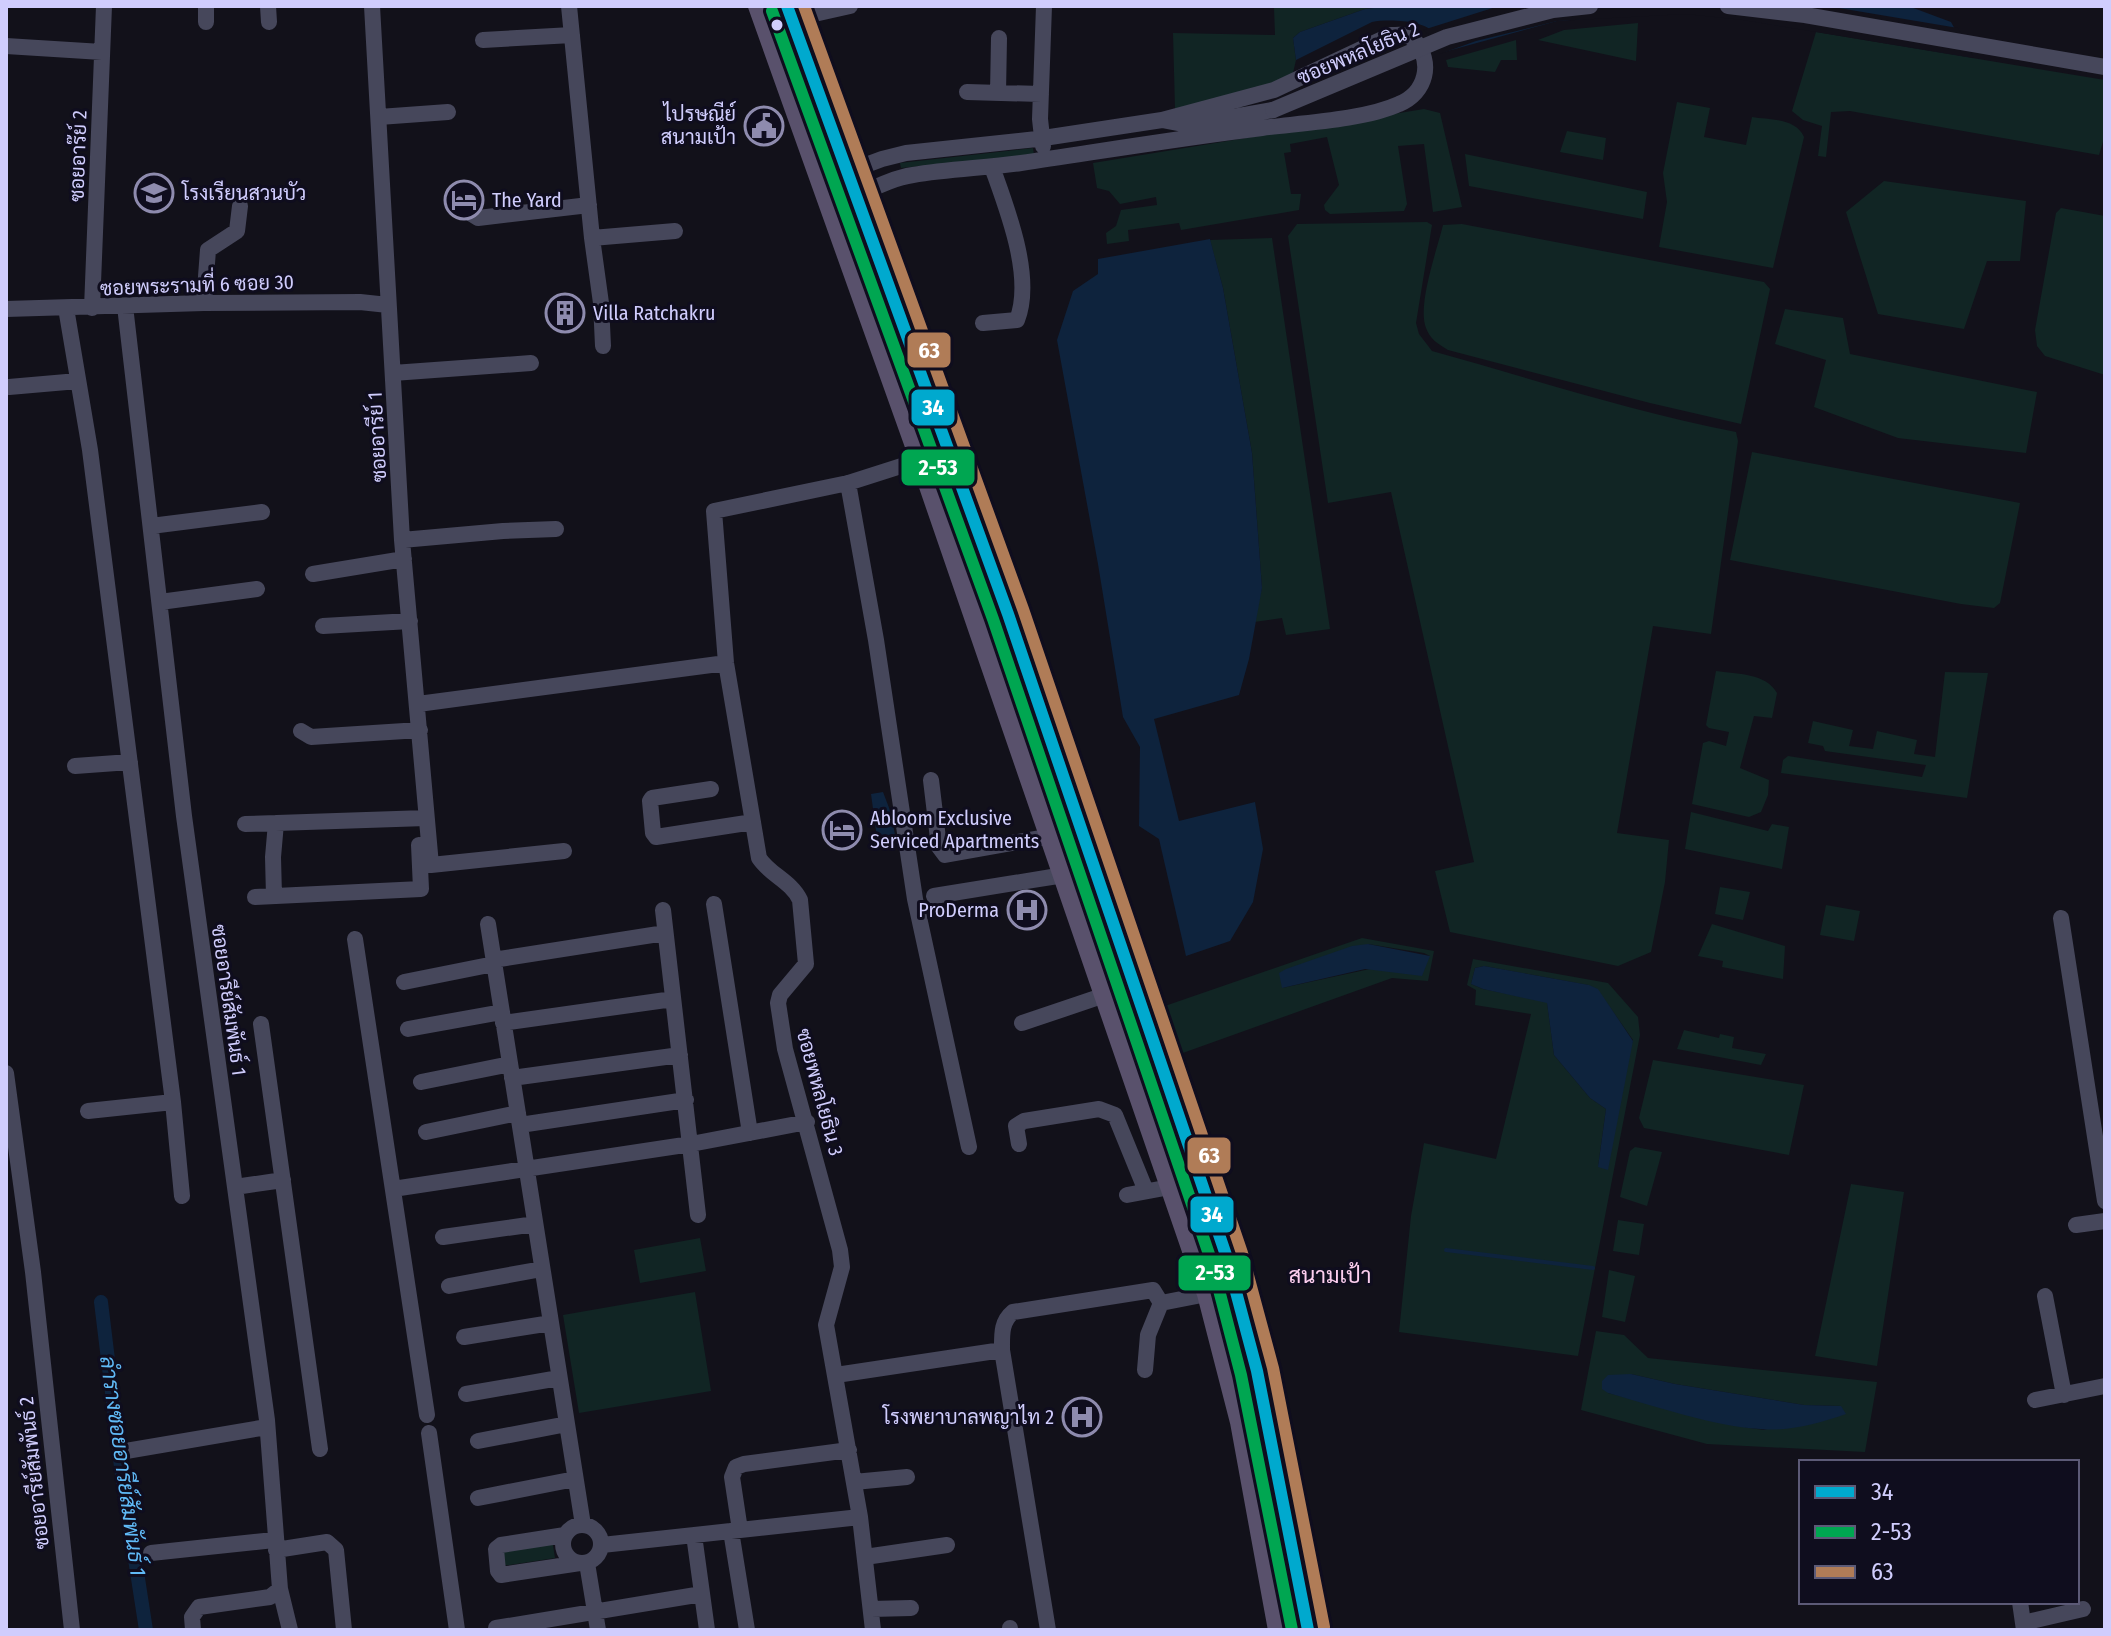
<svg xmlns="http://www.w3.org/2000/svg" width="2111" height="1636" viewBox="0 0 2111 1636" font-family="'Fira Sans Condensed',Sarabun,sans-serif">
<rect width="100%" height="100%" fill="#12111a"/>
<!-- green -->
<path fill="#112524" fill-rule="evenodd" d="M 1298,6 L 1379,7 L 1365,9 L 1300,32 L 1293,38 L 1296,60 L 1293,73 L 1274,83 L 1175,109 L 1173,33 L 1275,35 L 1274,8 Z
M 1638,23 L 1636,61 L 1538,40 L 1564,30 Z
M 1816,32 L 2105,80 L 2105,135 L 2099,155 L 1850,111 L 1831,112 L 1826,157 L 1818,156 L 1822,126 L 1803,120 L 1792,111 Z
M 1516,40 L 1517,60 L 1501,60 L 1495,72 L 1448,67 L 1446,60 Z
M 1677,102 L 1710,108 L 1704,137 L 1746,145 L 1752,117 C 1770,120 1796,118 1804,137 L 1773,268 L 1659,247 L 1667,202 L 1663,173 Z
M 1424,109 L 1440,113 L 1462,207 L 1433,212 L 1424,144 L 1398,146 L 1407,204 L 1404,211 L 1330,214 L 1325,210 L 1324,205 L 1339,185 L 1327,137 L 1290,144 L 1291,152 L 1284,153 L 1291,194 L 1301,194 L 1299,210 L 1181,230 L 1179,223 L 1128,230 L 1129,241 L 1107,244 L 1106,233 L 1116,226 L 1121,210 L 1157,205 L 1156,197 L 1120,204 L 1109,191 L 1097,188 L 1093,163 Z
M 1567,131 L 1606,138 L 1603,160 L 1560,152 Z
M 1033,148 L 1034,155 L 901,168 L 900,163 Z
M 1465,154 L 1647,192 L 1643,219 L 1469,186 Z
M 1884,181 L 2026,201 L 2020,261 L 1987,261 L 1964,329 L 1878,314 L 1846,212 Z
M 2061,208 L 2105,216 L 2105,375 L 2045,356 L 2037,346 L 2035,330 L 2056,213 Z
M 1427,222 L 1432,225 L 1416,323 L 1419,334 L 1432,351 C 1533,379 1633,412 1736,432 L 1738,441 L 1711,634 L 1653,626 L 1617,833 L 1669,840 L 1665,882 L 1651,952 L 1618,966 L 1450,932 L 1435,871 L 1474,862 L 1391,492 L 1328,503 L 1288,236 L 1297,224 Z
M 1462,224 L 1764,282 L 1770,289 L 1741,424 L 1650,403 L 1448,350 C 1438,344 1430,339 1426,328 C 1417,305 1437,250 1443,225 Z
M 1272,238 L 1330,629 L 1286,635 L 1282,618 L 1254,622 L 1262,588 L 1252,453 L 1223,288 L 1210,240 Z
M 1785,309 L 1843,318 L 1850,354 L 2037,392 L 2026,453 L 1898,438 L 1814,407 L 1826,360 L 1775,344 Z
M 1752,452 L 2020,503 L 2000,603 L 1994,608 L 1961,604 L 1730,560 Z
M 1716,671 C 1737,674 1766,673 1777,693 L 1772,718 L 1754,716 L 1740,768 L 1769,780 L 1768,795 L 1761,812 L 1749,817 L 1692,804 L 1703,743 L 1709,741 L 1726,746 L 1729,732 L 1709,728 L 1706,725 Z
M 1945,672 L 1988,673 L 1967,798 L 1781,773 L 1783,760 L 1788,756 L 1922,777 L 1926,765 L 1825,751 L 1823,746 L 1808,743 L 1813,721 L 1853,730 L 1849,746 L 1873,749 L 1877,731 L 1917,740 L 1914,754 L 1935,757 Z
M 1691,812 L 1768,831 L 1772,824 L 1789,827 L 1782,869 L 1685,849 Z
M 1720,887 L 1750,892 L 1743,920 L 1715,914 Z
M 1826,905 L 1860,911 L 1854,941 L 1820,935 Z
M 1712,924 L 1785,946 L 1783,979 L 1722,967 L 1723,961 L 1698,956 Z
M 1362,938 L 1434,951 L 1428,981 L 1392,978 L 1180,1054 L 1162,1007 ZM 1368,944 L 1424,953 L 1430,956 L 1282,988 Z
M 1473,959 L 1608,983 L 1638,1017 L 1640,1035 L 1578,1356 L 1399,1332 L 1411,1216 L 1424,1143 L 1496,1159 L 1531,1014 L 1475,1005 L 1476,990 L 1467,985 ZM 1484,966 L 1588,985 L 1597,989 L 1633,1040 L 1598,1167 L 1606,1109 L 1590,1098 L 1554,1055 L 1547,1002 L 1483,989 L 1471,984 L 1475,968 Z
M 1684,1030 L 1719,1038 L 1720,1034 L 1734,1037 L 1732,1048 L 1766,1054 L 1761,1065 L 1677,1049 Z
M 1653,1060 L 1804,1085 L 1789,1155 L 1644,1128 L 1639,1118 Z
M 1635,1147 L 1662,1152 L 1647,1206 L 1620,1197 L 1630,1151 Z
M 1851,1184 L 1904,1192 L 1877,1366 L 1815,1356 Z
M 1618,1220 L 1644,1224 L 1639,1255 L 1613,1251 Z
M 700,1238 L 706,1271 L 640,1283 L 634,1250 Z
M 1609,1270 L 1635,1276 L 1625,1322 L 1602,1317 Z
M 695,1292 L 711,1391 L 579,1413 L 563,1315 Z
M 1596,1331 L 1624,1335 L 1648,1358 L 1877,1382 L 1865,1452 L 1707,1444 L 1581,1410 ZM 1631,1374 L 1675,1384 L 1804,1405 L 1841,1406 L 1764,1430 L 1744,1427 L 1608,1393 Z
M 552,1539 L 555,1558 L 496,1567 L 493,1548 Z"/>
<!-- water -->
<path fill="#0e233d" d="M 1391,6 L 1908,6 L 1951,22 L 1970,57 L 1693,11 L 1557,21 L 1444,52 C 1441,47 1439,39 1435,34 C 1425,20 1389,19 1372,22 L 1296,60 L 1293,38 L 1300,32 L 1365,9 Z
M 1210,239 L 1223,288 L 1252,453 L 1262,588 L 1249,659 L 1239,695 L 1154,719 L 1179,821 L 1255,802 L 1263,849 L 1253,902 L 1230,941 L 1186,956 L 1159,839 L 1139,826 L 1140,747 L 1123,717 L 1098,564 L 1057,340 L 1073,291 L 1098,274 L 1098,259 Z
M 883,792 L 891,813 L 895,835 L 877,838 L 871,794 Z
M 1368,944 L 1430,956 L 1422,976 L 1365,969 L 1282,988 L 1279,973 L 1286,969 L 1352,946 Z
M 1484,966 L 1589,985 L 1598,989 L 1633,1041 L 1608,1170 L 1598,1167 L 1606,1109 L 1590,1098 L 1554,1055 L 1547,1003 L 1483,989 L 1471,984 L 1475,968 Z
M 1631,1374 L 1675,1384 L 1804,1405 L 1841,1406 L 1846,1414 C 1820,1423 1788,1432 1760,1429 C 1712,1426 1655,1406 1608,1393 L 1602,1389 L 1602,1381 L 1608,1375 Z"/>
<!-- pier -->
<path fill="#12111a" d="M 1499,6 L 1827,6 L 1958,28 L 1974,58 L 1743,20 L 1686,14 L 1557,21 L 1476,41 L 1440,54 L 1432,37 L 1423,30 Z"/>
<g fill="none" stroke-linecap="round" stroke-linejoin="round">
<!-- stream -->
<path stroke="#0e233d" stroke-width="4" d="M 1446,1250 L 1593,1268"/>
<!-- canal -->
<path stroke="#0e233d" stroke-width="14" d="M 101,1302 L 122,1475 L 146,1630"/>
<!-- minor -->
<path stroke="#46475b" stroke-width="16" d="M 206,6 L 206,22
M 268,6 L 269,22
M 372,6 L 402,540 L 431,865 L 564,851
M 569,6 L 592,238 L 601,303 L 603,346
M 1728,6 L 1805,15 L 2105,67
M 792,19 L 850,6
M 483,40 L 572,35
M 6,46 L 102,52
M 967,92 L 1041,94
M 998,93 L 999,38
M 379,117 L 448,112
M 1043,146 L 1040,119 L 1044,6
M 847,172 L 882,159 L 906,153 L 1037,139 L 1162,120 L 1188,125 L 1273,110
M 468,193 L 470,213 L 478,218 L 589,205
M 856,196 C 874,188 893,178 913,175 C 948,169 985,168 1021,163 C 1102,151 1181,138 1262,128 C 1301,123 1364,120 1399,104 C 1426,93 1434,62 1414,40 C 1407,33 1399,35 1391,35 L 1274,90 L 1162,120
M 592,238 L 675,231
M 204,303 L 208,250 L 237,231 L 240,206
M 125,306 L 184,816 L 267,1420 L 280,1589 L 270,1597 L 199,1607 L 192,1617 L 193,1630
M 66,308 L 90,450 L 173,1102 L 182,1196
M 92,308 L 104,6
M 6,309 L 204,303 L 360,302 L 388,305
M 983,323 L 1017,320 C 1034,277 1007,209 992,167
M 393,373 L 531,363
M 9,387 L 78,381
M 848,483 L 876,640 L 915,899 L 969,1147
M 151,526 L 262,512
M 402,540 L 503,531 L 556,529
M 313,574 L 404,559
M 160,602 L 257,589
M 323,626 L 410,621
M 418,704 L 726,663
M 301,731 L 311,737 L 420,730
M 75,766 L 130,762
M 931,780 L 939,847 L 945,855 L 1051,836
M 711,789 L 652,798 L 650,801 L 653,833 L 656,837 L 753,822
M 245,824 L 426,818
M 274,896 L 273,857 L 276,823
M 934,896 L 1064,875
M 255,897 L 421,889 L 419,845
M 714,904 L 750,1133
M 663,910 L 698,1215
M 2061,918 L 2105,1201
M 488,924 L 583,1525
M 355,939 L 427,1415
M 493,960 L 665,933
M 404,982 L 494,964
M 503,1023 L 673,999
M 1022,1023 L 1105,995
M 261,1024 L 320,1449
M 408,1029 L 502,1012
M 6,1073 L 33,1272 L 72,1630
M 512,1078 L 680,1055
M 421,1082 L 510,1064
M 88,1111 L 173,1102
M 520,1125 L 686,1100
M 426,1132 L 518,1113
M 1019,1144 L 1016,1126 L 1024,1121 L 1099,1109 L 1115,1115 L 1146,1191
M 235,1187 L 283,1180
M 393,1189 L 691,1144 L 807,1122
M 1127,1195 L 1170,1187
M 2076,1225 L 2105,1221
M 443,1237 L 535,1224
M 449,1286 L 542,1269
M 2045,1296 L 2064,1395
M 464,1337 L 551,1323
M 1145,1370 L 1148,1335 L 1161,1303 L 1207,1294
M 836,1375 L 1002,1350
M 466,1394 L 559,1378
M 2035,1400 L 2105,1386
M 429,1433 L 457,1630
M 478,1441 L 567,1424
M 126,1451 L 267,1427
M 854,1482 L 907,1477
M 478,1498 L 575,1479
M563 1544a19 19 0 1 1 38 0a19 19 0 1 1-38 0Z
M 740,1530 L 732,1477 L 736,1467 L 744,1464 L 849,1450
M 731,1531 L 747,1630
M 565,1535 L 501,1545 L 496,1549 L 498,1571 L 501,1575 L 580,1563
M 694,1535 L 707,1630
M 602,1545 L 860,1517
M 276,1550 L 327,1542 L 336,1550 L 344,1630
M 151,1553 L 274,1540
M 865,1557 L 947,1545
M 587,1563 L 598,1630
M 280,1589 L 290,1630
M 2020,1602 L 2024,1630
M 871,1609 L 911,1608
M 2023,1623 L 2083,1609
M 496,1628 L 702,1594
M 1010,1628 L 1010,1630
M 873,1630 L 860,1517 L 826,1325 L 842,1267 L 840,1250 L 785,1049 L 778,1003 L 780,995 L 806,964 L 800,900 C 791,881 770,875 759,858 L 726,663 L 714,511 L 848,483 L 920,460
M 1048,1630 L 1002,1350 C 1002,1334 1001,1322 1013,1312 L 1153,1290 L 1161,1303"/>
<!-- major -->
<path stroke="#59516c" stroke-width="20" d="M 758,6 L 920,460 L 1207,1294 L 1240,1422 L 1278,1630
M 787,6 L 1008,614 L 1227,1258 L 1257,1371 L 1308,1630"/>
<!-- minor-bridge -->
<path stroke="#46475b" stroke-width="16" d="M 1273,110 L 1447,37 L 1553,10 L 1590,6"/>
<!-- bus-1 casing -->
<g stroke="#0f0d1e" stroke-width="18">
<path id="bus-1" d="M 787,6 L 1008,614 L 1227,1258 L 1257,1371 L 1308,1630"/>
</g>
<!-- bus-2 casing -->
<g stroke="#0f0d1e" stroke-width="18">
<path id="bus-2" d="M 772,11 L 993,619 L 1212,1263 L 1241,1375 L 1292,1630"/>
</g>
<!-- bus-3 casing -->
<g stroke="#0f0d1e" stroke-width="18">
<path id="bus-3" d="M 804,6 L 1023,609 L 1242,1253 L 1273,1368 L 1324,1627"/>
</g>
<!-- bus-1 -->
<use href="#bus-1" stroke="#00a9ce" stroke-width="12"/>
<!-- bus-2 -->
<use href="#bus-2" stroke="#00a651" stroke-width="12"/>
<!-- bus-3 -->
<use href="#bus-3" stroke="#b07c57" stroke-width="12"/>
</g>
<!-- icons -->
<defs>
<g id="civic-ring" transform="scale(2)"><circle r="9.5" fill="#0f0d1e" stroke="#8e8bae" stroke-width="1.5"/><path d="M-.6-6.5H3V-4.5H.6V-3L4-1V1h2V6H-6V1h2V-1L-.6-3ZM-1.2 2.5V6h2.4V2.5Z" fill="#8e8bae"/></g>
<g id="school-ring" transform="scale(2)"><circle r="9.5" fill="#0f0d1e" stroke="#8e8bae" stroke-width="1.5"/><path d="M0-5L7-2L0 1L-7-2ZM-4 1L0 2.5L4 1V4Q0 6-4 4Z" fill="#8e8bae"/></g>
<g id="hotel-ring" transform="scale(2)"><circle r="9.5" fill="#0f0d1e" stroke="#8e8bae" stroke-width="1.5"/><path d="M-6-4.5h1.5V1H6V5H4.5V3h-9V5H-6ZM-4 0a1.8 1.8 0 1 1 3.6 0ZM.5 0V-2.5h3Q6-2.5 6 0Z" fill="#8e8bae"/></g>
<g id="building-ring" transform="scale(2)"><circle r="9.5" fill="#0f0d1e" stroke="#8e8bae" stroke-width="1.5"/><path d="M-4-6H4V6H1V3H-1V6H-4ZM-2.5-4.3h1.7v1.8h-1.7ZM.8-4.3h1.7v1.8H.8ZM-2.5-1h1.7V.8h-1.7ZM.8-1h1.7V.8H.8Z" fill="#8e8bae"/></g>
<g id="hospital-ring" transform="scale(2)"><circle r="9.5" fill="#0f0d1e" stroke="#8e8bae" stroke-width="1.5"/><path d="M-5-5h3v3.5h4V-5h3V5h-3V1.5h-4V5h-3Z" fill="#8e8bae"/></g>
</defs>
<g fill-rule="evenodd">
<use href="#civic-ring" x="764" y="126"/>
<use href="#school-ring" x="154" y="193"/>
<use href="#hotel-ring" x="464" y="200"/>
<use href="#building-ring" x="565" y="313"/>
<use href="#hotel-ring" x="842" y="830"/>
<use href="#hospital-ring" x="1027" y="910"/>
<use href="#hospital-ring" x="1082" y="1417"/>
</g>
<!-- markers -->
<circle fill="#d0cdfd" stroke="#0f0d1e" stroke-width="3" cx="777" cy="25" r="7"/>
<g text-anchor="middle" dominant-baseline="central" stroke-width="6" stroke-linejoin="round" paint-order="stroke">
<!-- street labels -->
<g font-size="20" fill="#d0cdfd" stroke="#0f0d1e">
<text transform="translate(1358 53) rotate(-23)">ซอยพหลโยธิน 2</text>
<text transform="translate(78 156) rotate(-88)">ซอยอาร๊ย์ 2</text>
<text transform="translate(197 285) rotate(-2)">ซอยพระรามที่ 6 ซอย 30</text>
<text transform="translate(377 437) rotate(-93)">ซอยอารีย์ 1</text>
<text transform="translate(229 1000) rotate(82)">ซอยอารีย์สัมพันธ์ 1</text>
<text transform="translate(820 1092) rotate(75)">ซอยพหลโยธิน 3</text>
<text transform="translate(34 1473) rotate(-96)">ซอยอารีย์สัมพันธ์ 2</text>
</g>
<!-- poi labels -->
<g font-size="20" fill="#d0cdfd" stroke="#0f0d1e" text-anchor="start">
<text x="736" y="114" text-anchor="end">ไปรษณีย์<tspan x="736" dy="23">สนามเป้า</tspan></text>
<text x="182" y="193">โรงเรียนสวนบัว</text>
<text x="492" y="200">The Yard</text>
<text x="593" y="313">Villa Ratchakru</text>
<text x="870" y="818">Abloom Exclusive<tspan x="870" dy="23">Serviced Apartments</tspan></text>
<text x="999" y="910" text-anchor="end">ProDerma</text>
<text x="1054" y="1417" text-anchor="end">โรงพยาบาลพญาไท 2</text>
</g>
<!-- neighbourhood labels -->
<g font-size="22" fill="#fdcfef" stroke="#0f0d1e">
<text x="1330" y="1275">สนามเป้า</text>
</g>
<!-- water labels -->
<g font-size="22" font-style="italic" fill="#60baf7" stroke="#0f0d1e">
<text transform="translate(123 1466) rotate(82)">ลำรางซอยอารีย์สัมพันธ์ 1</text>
</g>
</g>
<g stroke="#0f0d1e" stroke-width="3">
<rect x="906" y="331" width="46" height="38" rx="8" fill="#b07c57"/>
<rect x="910" y="388" width="46" height="39" rx="8" fill="#00a9ce"/>
<rect x="900" y="448" width="76" height="39" rx="8" fill="#00a651"/>
<rect x="1186" y="1136" width="46" height="39" rx="8" fill="#b07c57"/>
<rect x="1189" y="1195" width="46" height="39" rx="8" fill="#00a9ce"/>
<rect x="1177" y="1254" width="75" height="38" rx="8" fill="#00a651"/>
</g>
<g font-size="22" text-anchor="middle" font-weight="bold" fill="#fff">
<text x="929" y="358">63</text>
<text x="933" y="415">34</text>
<text x="938" y="475">2-53</text>
<text x="1209" y="1163">63</text>
<text x="1212" y="1222">34</text>
<text x="1215" y="1280">2-53</text>
</g>
<!-- border -->
<rect width="2111" height="1636" fill="none" stroke="#d0cdfd" stroke-width="16"/>
<!-- legend -->
<rect x="1799" y="1460" width="280" height="144" fill="#0f0d1e" stroke="#5c5a77" stroke-width="2"/>
<rect x="1815" y="1486" width="40" height="12" fill="#00a9ce" stroke="#5c5a77" stroke-width="2"/>
<text x="1871" y="1500" font-size="24" fill="#d0cdfd">34</text>
<rect x="1815" y="1526" width="40" height="12" fill="#00a651" stroke="#5c5a77" stroke-width="2"/>
<text x="1871" y="1540" font-size="24" fill="#d0cdfd">2-53</text>
<rect x="1815" y="1566" width="40" height="12" fill="#b07c57" stroke="#5c5a77" stroke-width="2"/>
<text x="1871" y="1580" font-size="24" fill="#d0cdfd">63</text>
</svg>
